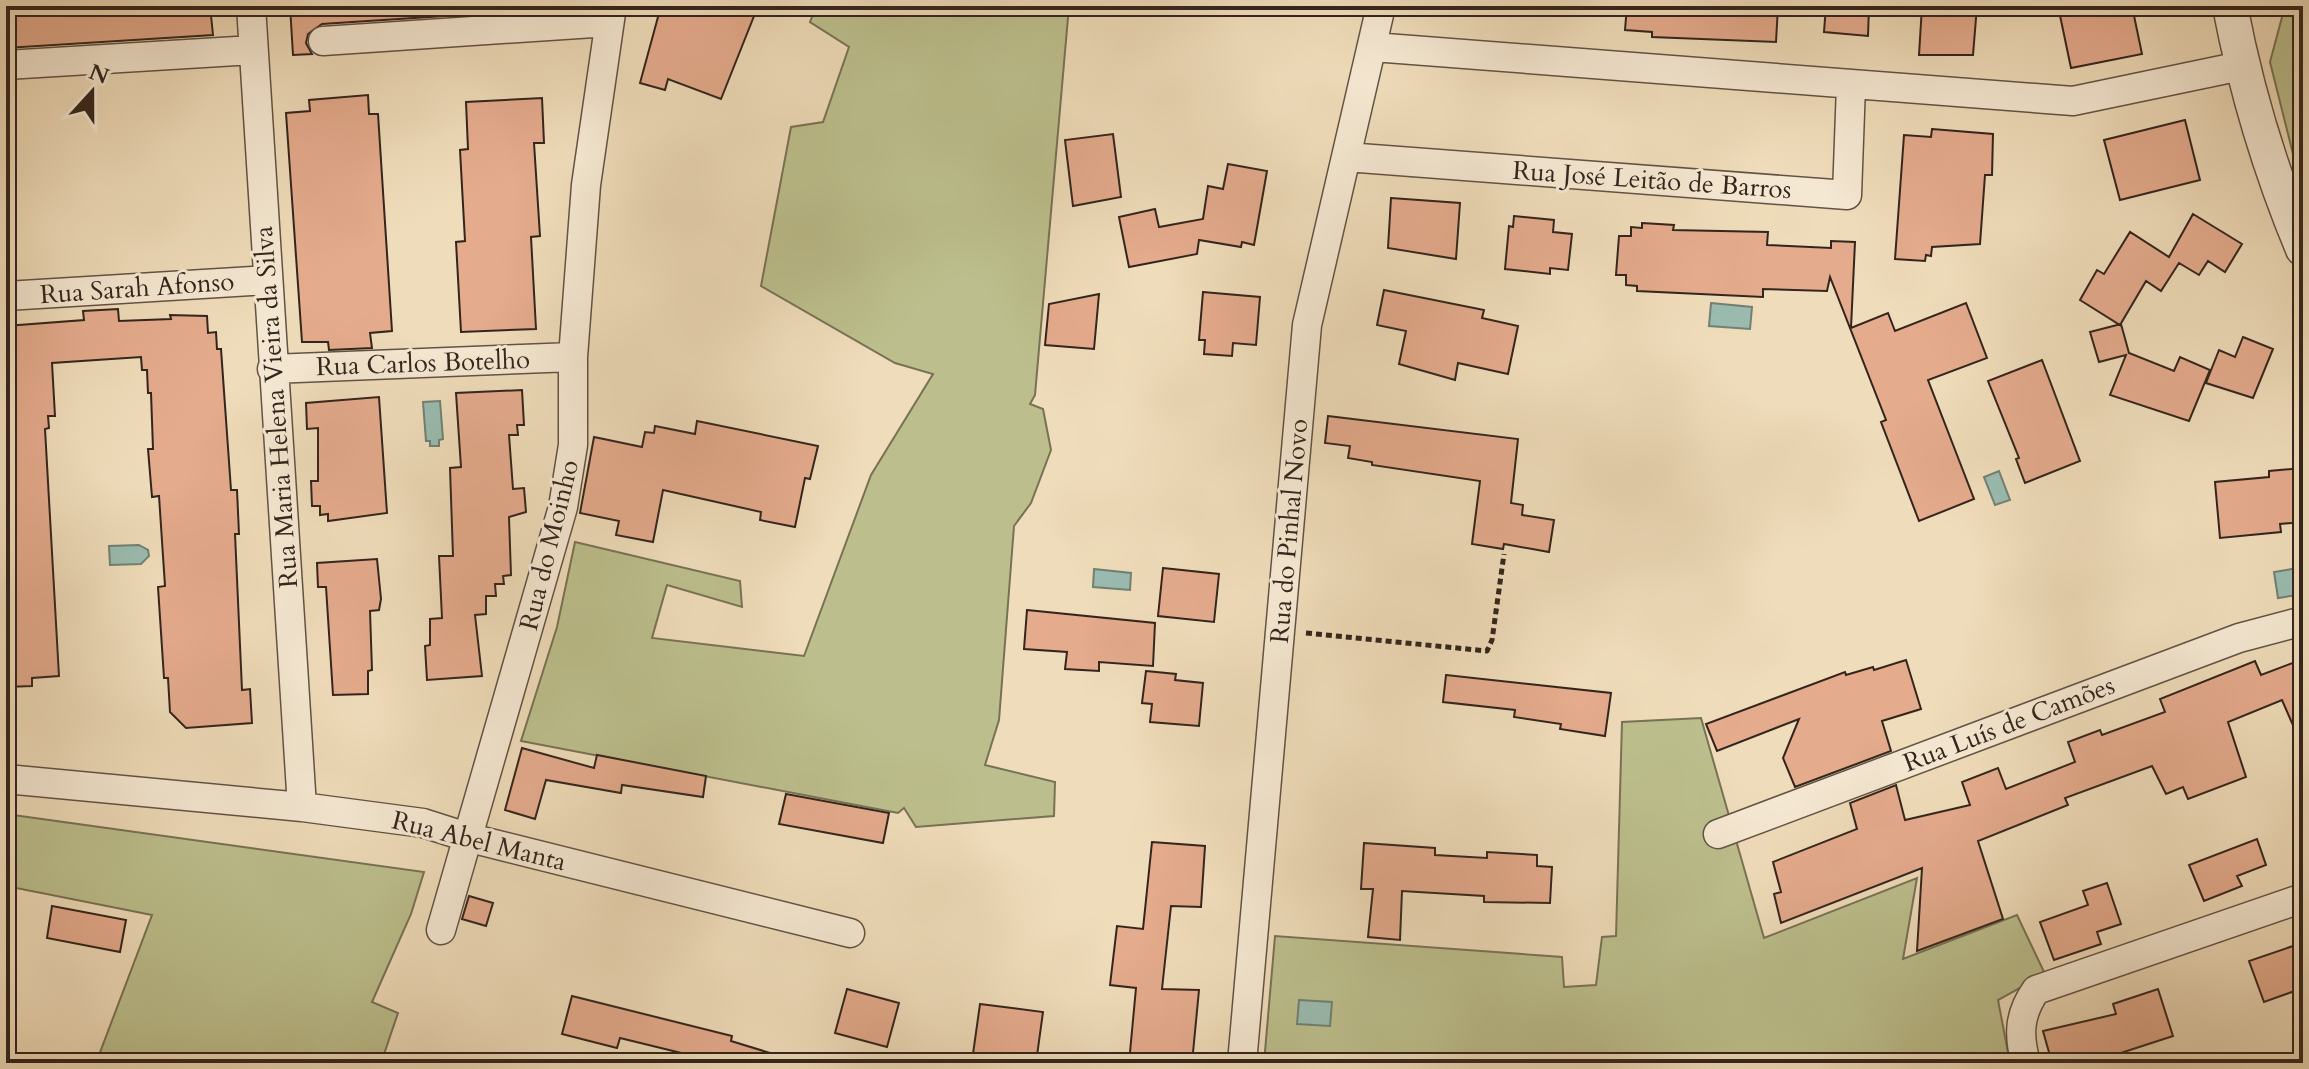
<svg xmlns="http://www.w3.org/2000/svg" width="2309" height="1069" viewBox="0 0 2309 1069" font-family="Cardo,serif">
<rect width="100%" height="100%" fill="#efdcba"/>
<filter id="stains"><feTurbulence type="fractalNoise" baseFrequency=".0025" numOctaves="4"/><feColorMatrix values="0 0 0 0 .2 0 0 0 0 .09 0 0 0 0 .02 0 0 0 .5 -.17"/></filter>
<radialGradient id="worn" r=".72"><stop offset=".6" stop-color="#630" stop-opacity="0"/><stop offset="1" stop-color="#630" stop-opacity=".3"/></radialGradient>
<!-- green -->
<path fill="#bcbf8d" stroke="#787255" stroke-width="2" d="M 816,6 L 1069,6 L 1035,395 L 1030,404 L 1043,409 L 1051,450 L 1031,503 L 1014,526 L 999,720 L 985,765 L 1055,782 L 1054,816 L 916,827 L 904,808 L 898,813 L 521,741 L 557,627 L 575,542 L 740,581 L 742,607 L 667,585 L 652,638 L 804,656 L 871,475 L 933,374 L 895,363 L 761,286 L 791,127 L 823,122 L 849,47 L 810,22 Z
M 2285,6 L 2303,6 L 2303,194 L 2270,62 Z
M 1701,718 L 1764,938 L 1917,878 L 1903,959 L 2017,915 L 2045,974 L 1998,1000 L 2010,1063 L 1264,1063 L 1275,936 L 1562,957 L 1564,987 L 1596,985 L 1602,937 L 1616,936 L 1622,722 Z
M 6,814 L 424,872 L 411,914 L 372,1002 L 398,1013 L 381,1063 L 96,1063 L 152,915 L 6,886 Z"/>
<!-- water -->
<path fill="#9abcb0" stroke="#718075" stroke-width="2" d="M 1711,303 L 1752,307 L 1750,329 L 1709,326 Z
M 440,401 L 443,439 L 439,440 L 439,446 L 430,446 L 430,441 L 426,441 L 423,402 Z
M 1999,471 L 2010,500 L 1995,505 L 1984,477 Z
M 139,545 L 148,550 L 149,556 L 141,564 L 110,565 L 109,546 Z
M 2298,568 L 2303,594 L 2278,598 L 2274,572 Z
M 1094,569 L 1131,573 L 1130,590 L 1093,587 Z
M 1299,1000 L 1332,1002 L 1330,1026 L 1297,1024 Z"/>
<!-- building -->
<path fill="#e4ab8d" stroke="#33251d" stroke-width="2" d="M 6,6 L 210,6 L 213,35 L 6,48 Z
M 290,6 L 567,6 L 567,8 L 322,24 L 308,34 L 306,43 L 312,54 L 293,55 Z
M 661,6 L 758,6 L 721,99 L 668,79 L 665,90 L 640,83 Z
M 1627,6 L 1778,6 L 1776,42 L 1652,37 L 1652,32 L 1625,30 Z
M 1826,6 L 1869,6 L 1868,36 L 1824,32 Z
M 1922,6 L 1977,6 L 1973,55 L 1919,55 Z
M 2058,6 L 2132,6 L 2142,54 L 2071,68 Z
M 368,95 L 369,114 L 378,114 L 392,331 L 370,333 L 372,348 L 329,350 L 328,342 L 302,342 L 286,113 L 310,111 L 309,100 Z
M 542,98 L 544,143 L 534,143 L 540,236 L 531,237 L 536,329 L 461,332 L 456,242 L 465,241 L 460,150 L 468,149 L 466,102 Z
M 2185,120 L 2200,180 L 2120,200 L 2104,140 Z
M 1932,129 L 1993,134 L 1992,175 L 1985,175 L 1980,244 L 1932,247 L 1931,256 L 1926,255 L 1925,261 L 1895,259 L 1904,135 L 1931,137 Z
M 1113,134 L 1121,197 L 1073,206 L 1065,140 Z
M 1228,164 L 1267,171 L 1254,245 L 1242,242 L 1241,247 L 1199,240 L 1197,254 L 1129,267 L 1119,217 L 1155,209 L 1159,227 L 1203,219 L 1208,186 L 1223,189 Z
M 1391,198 L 1460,203 L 1456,259 L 1388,248 Z
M 2193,214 L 2242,244 L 2225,272 L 2208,261 L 2199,275 L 2179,263 L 2161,291 L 2146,281 L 2120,325 L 2080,300 L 2097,270 L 2104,274 L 2130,232 L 2169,257 Z
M 1514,216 L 1554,220 L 1553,232 L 1572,234 L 1568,270 L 1550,268 L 1550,274 L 1505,269 L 1509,226 L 1513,227 Z
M 1642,223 L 1674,225 L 1673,230 L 1768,232 L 1767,245 L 1831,248 L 1831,241 L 1855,242 L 1851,328 L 1888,313 L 1895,331 L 1966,303 L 1987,358 L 1928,380 L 1974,499 L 1919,521 L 1881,422 L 1886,420 L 1830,277 L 1827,291 L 1763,289 L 1763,297 L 1637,291 L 1637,286 L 1626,285 L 1626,275 L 1616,275 L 1619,236 L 1631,236 L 1631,227 L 1642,228 Z
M 1384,290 L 1484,310 L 1482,318 L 1518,326 L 1508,374 L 1458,363 L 1455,380 L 1399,364 L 1406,331 L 1377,325 Z
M 1203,292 L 1260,297 L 1256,345 L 1233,343 L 1232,356 L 1204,354 L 1205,340 L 1199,340 Z
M 1099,294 L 1094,349 L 1045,345 L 1049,304 Z
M 118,309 L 119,321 L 171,319 L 170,315 L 207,316 L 208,333 L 216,332 L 217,349 L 221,349 L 231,490 L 237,490 L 239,534 L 235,534 L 242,690 L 250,689 L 252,723 L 186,728 L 170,712 L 168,678 L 164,678 L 158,587 L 165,586 L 159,496 L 152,497 L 148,449 L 153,449 L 151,393 L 148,393 L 147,370 L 142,370 L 141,357 L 52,363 L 55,416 L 48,416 L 49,428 L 45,429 L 59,676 L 32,678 L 32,686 L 6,687 L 6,326 L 84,320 L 83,311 Z
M 2121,324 L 2129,353 L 2174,371 L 2180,357 L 2210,370 L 2189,421 L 2110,395 L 2126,355 L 2099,362 L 2090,332 Z
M 2243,337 L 2273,349 L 2253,398 L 2206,383 L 2219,350 L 2235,357 Z
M 2042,360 L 2080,461 L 2025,483 L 2016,459 L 2019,458 L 1988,381 Z
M 522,390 L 524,425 L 517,425 L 518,435 L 509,435 L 513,489 L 524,488 L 526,512 L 509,517 L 511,575 L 503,576 L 504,584 L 495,584 L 496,596 L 486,596 L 486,614 L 475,615 L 482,676 L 427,680 L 425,646 L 430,645 L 430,619 L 442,618 L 439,556 L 453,556 L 450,468 L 461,467 L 456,393 Z
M 379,397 L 387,513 L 328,521 L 328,514 L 320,515 L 320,506 L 312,506 L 311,481 L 318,481 L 318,428 L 307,429 L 306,403 Z
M 1328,416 L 1518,439 L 1511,503 L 1523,505 L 1522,515 L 1554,520 L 1549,552 L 1504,544 L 1503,549 L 1472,544 L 1480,481 L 1372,465 L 1372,462 L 1348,458 L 1350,446 L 1325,443 Z
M 697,421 L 818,446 L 810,479 L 805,478 L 795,527 L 760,520 L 761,512 L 663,490 L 653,542 L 616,535 L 619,521 L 580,513 L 594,437 L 642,447 L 645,432 L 654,433 L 655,426 L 695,434 Z
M 2303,468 L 2303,522 L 2280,524 L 2281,532 L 2220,538 L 2215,482 L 2269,477 L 2269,471 Z
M 377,559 L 381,599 L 379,610 L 370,611 L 372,670 L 368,671 L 368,694 L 333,695 L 326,587 L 318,587 L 317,563 Z
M 1163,568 L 1219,574 L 1214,622 L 1158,616 Z
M 1027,610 L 1155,623 L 1153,666 L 1099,662 L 1099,671 L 1065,669 L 1067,652 L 1024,649 Z
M 2303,659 L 2303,748 L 2282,700 L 2228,722 L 2246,777 L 2188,799 L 2183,787 L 2166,794 L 2152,766 L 2065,798 L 2068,805 L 1978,841 L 2003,919 L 1917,951 L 1922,868 L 1781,923 L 1774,894 L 1781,892 L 1773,862 L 1857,829 L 1850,803 L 1896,785 L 1905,820 L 1970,805 L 1962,782 L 1998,768 L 2006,789 L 2075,762 L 2068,742 L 2100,730 L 2102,735 L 2165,712 L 2160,699 L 2255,661 L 2261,675 Z
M 1906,660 L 1921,709 L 1882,721 L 1891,751 L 1795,787 L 1783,758 L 1799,719 L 1717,751 L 1706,724 L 1845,672 L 1846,675 L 1873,667 L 1874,670 Z
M 1146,671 L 1176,674 L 1175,680 L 1203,683 L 1199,726 L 1150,722 L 1152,704 L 1142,703 Z
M 1446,675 L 1611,693 L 1605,736 L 1560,729 L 1561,724 L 1514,717 L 1515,710 L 1443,702 Z
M 522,748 L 594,768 L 597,755 L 706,776 L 703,797 L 622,785 L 621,793 L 546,780 L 535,819 L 505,810 Z
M 786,794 L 889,813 L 883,843 L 779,824 Z
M 2257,839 L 2266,865 L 2237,876 L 2242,886 L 2204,901 L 2189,865 Z
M 1152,842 L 1205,846 L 1201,907 L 1171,906 L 1162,989 L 1199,990 L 1192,1063 L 1129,1063 L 1136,988 L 1110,985 L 1117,926 L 1143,929 Z
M 1364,843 L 1435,848 L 1435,855 L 1487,858 L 1487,852 L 1537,855 L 1537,866 L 1552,867 L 1550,903 L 1484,902 L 1484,896 L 1402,891 L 1400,940 L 1368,937 L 1373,889 L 1361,889 Z
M 2107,883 L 2121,924 L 2097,932 L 2101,944 L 2054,960 L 2040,922 L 2088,905 L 2083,891 Z
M 469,896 L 493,903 L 486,926 L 462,919 Z
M 52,906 L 126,920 L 120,952 L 47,938 Z
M 2293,946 L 2295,950 L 2303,948 L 2303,988 L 2264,1002 L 2249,961 Z
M 847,989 L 899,1003 L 887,1047 L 835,1033 Z
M 2158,989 L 2173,1036 L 2090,1063 L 2052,1063 L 2043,1031 L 2116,1014 L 2113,1004 Z
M 572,996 L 732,1036 L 731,1041 L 783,1057 L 782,1063 L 722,1063 L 620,1038 L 617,1048 L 562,1034 Z
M 980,1004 L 1043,1012 L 1036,1063 L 972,1061 Z"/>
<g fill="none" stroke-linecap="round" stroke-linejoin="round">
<!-- minor casing -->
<g stroke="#625344" stroke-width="31">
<path id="minor" d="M 251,6 L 302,807
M 323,41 L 609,22
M 1373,47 L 2073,101 L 2241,66
M 6,65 L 253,50
M 1346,157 L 1847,195 L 1851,85
M 6,296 L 267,280
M 272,369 L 573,357
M 6,779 L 302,807 L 423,823 L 470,838 L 850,933
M 1718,834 L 2239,638 L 2303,621
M 441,930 L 563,507 L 573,445 L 573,357 L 586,185 L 612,6
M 1242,1063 L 1307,325 L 1381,6
M 2026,1063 C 2018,1035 2019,1014 2036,990 L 2303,898"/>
</g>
<!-- tertiary casing -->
<g stroke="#625344" stroke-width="37">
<path id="tertiary" d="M 2230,6 C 2246,90 2270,170 2303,249"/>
</g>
<!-- path -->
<path stroke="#33251d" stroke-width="5" stroke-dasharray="6 4" stroke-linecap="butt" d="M 1306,633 L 1487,651 L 1492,640 L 1504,554"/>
<!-- minor -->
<use href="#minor" stroke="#f5e8d2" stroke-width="28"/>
<!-- tertiary -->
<use href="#tertiary" stroke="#f5e8d2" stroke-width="34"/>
</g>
<g text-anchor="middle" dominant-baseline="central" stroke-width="6" stroke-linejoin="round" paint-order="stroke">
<!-- street labels -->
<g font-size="26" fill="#33251d" stroke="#f5e8d2">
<text transform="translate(1652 180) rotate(4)">Rua José Leitão de Barros</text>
<text transform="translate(137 288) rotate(-4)">Rua Sarah Afonso</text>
<text transform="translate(423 363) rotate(-2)">Rua Carlos Botelho</text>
<text transform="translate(276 407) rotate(-94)">Rua Maria Helena Vieira da Silva</text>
<text transform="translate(1289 531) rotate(-85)">Rua do Pinhal Novo</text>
<text transform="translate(549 545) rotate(-76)">Rua do Moinho</text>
<text transform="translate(2009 724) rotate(-21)">Rua Luís de Camões</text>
<text transform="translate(479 841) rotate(14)">Rua Abel Manta</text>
</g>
</g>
<!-- margin -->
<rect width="2309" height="1069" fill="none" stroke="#efdcba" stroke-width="32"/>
<rect x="8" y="8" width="2293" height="1053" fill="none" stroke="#33251d" stroke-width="4"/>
<rect x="16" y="16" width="2277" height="1037" fill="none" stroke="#33251d" stroke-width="2"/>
<!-- north arrow -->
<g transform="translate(92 92) rotate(21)" stroke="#f5e8d2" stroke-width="6" paint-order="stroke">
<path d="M0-6L14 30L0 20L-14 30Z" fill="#33251d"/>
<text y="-12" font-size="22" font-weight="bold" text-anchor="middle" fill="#33251d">N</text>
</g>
<rect width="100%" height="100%" filter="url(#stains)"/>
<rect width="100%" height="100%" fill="url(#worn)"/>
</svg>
